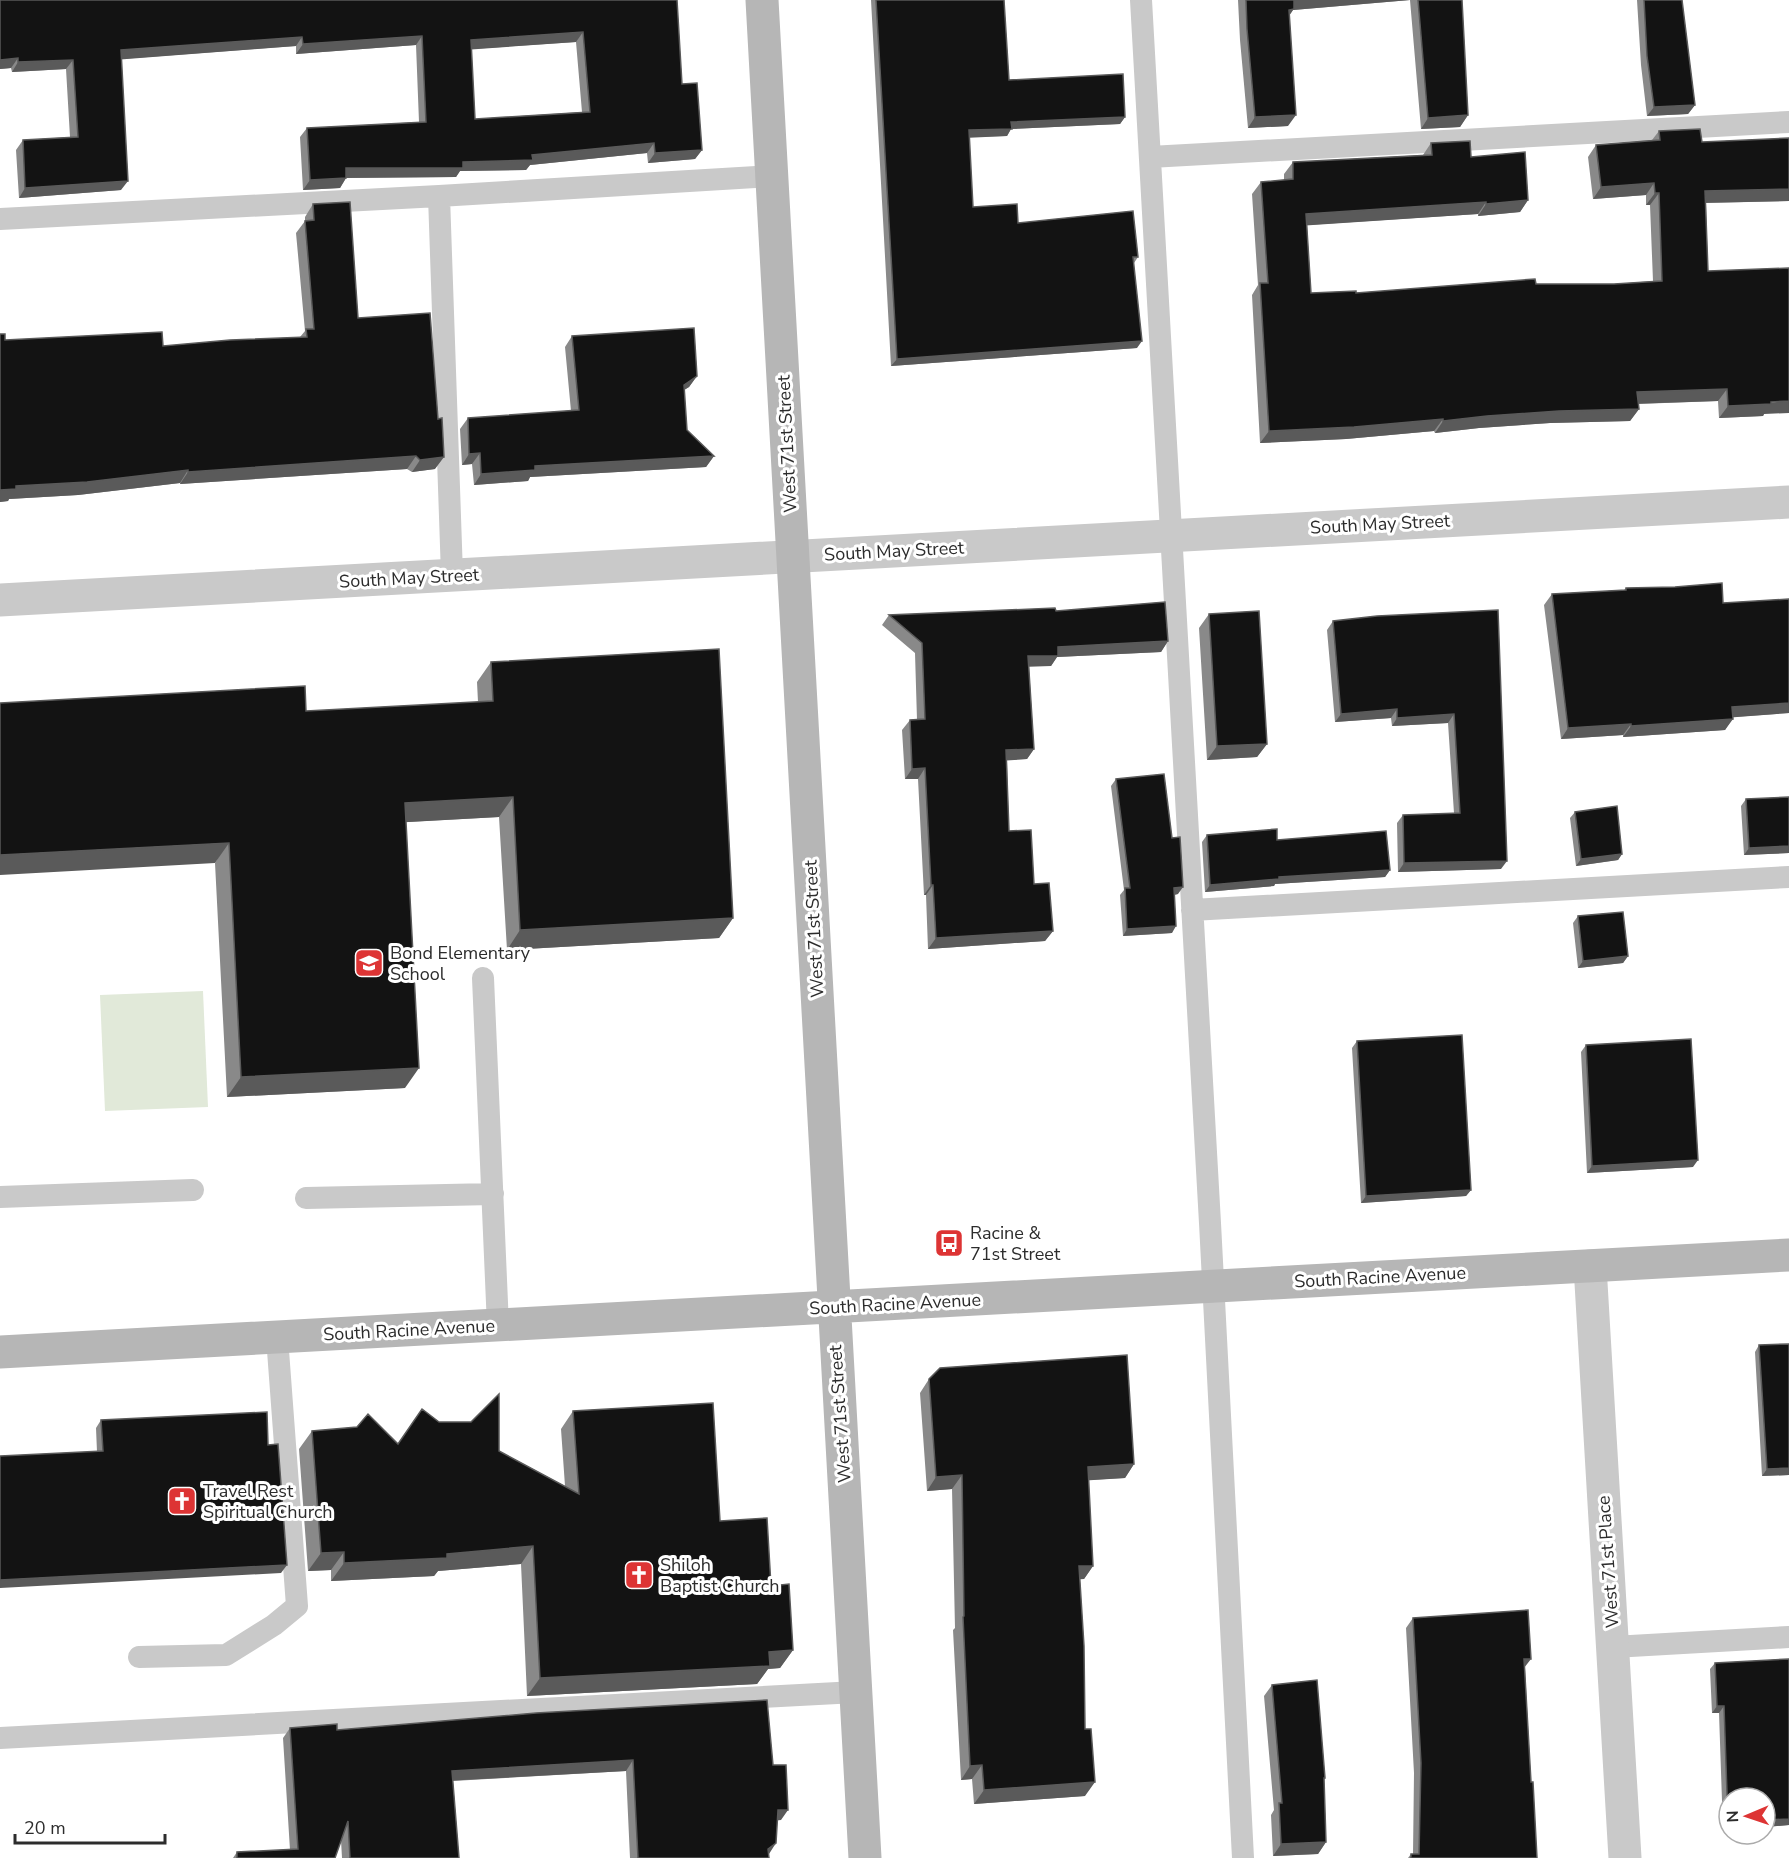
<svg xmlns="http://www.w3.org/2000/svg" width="1789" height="1858" viewBox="0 0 1789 1858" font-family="'Nunito Sans',sans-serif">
<rect width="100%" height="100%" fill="#fff"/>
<!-- green -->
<path fill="#e1e9d9" d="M 203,991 L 208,1107 L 105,1111 L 100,995 Z"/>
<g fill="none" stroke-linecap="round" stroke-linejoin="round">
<!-- lane -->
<path stroke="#c9c9c9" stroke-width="22" d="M 1141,0 L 1210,1223 L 1243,1858
M 1150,157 L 1789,122
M 439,196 L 452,575
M 0,219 L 439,196 L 772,176
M 1192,910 L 1789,877
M 483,978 L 498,1326
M 0,1197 L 193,1190
M 306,1198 L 493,1194
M 1613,1647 L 1789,1637
M 139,1657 L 226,1655 L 274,1625 L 297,1606 L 277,1337
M 0,1738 L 856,1692"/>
<!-- street -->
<path stroke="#c9c9c9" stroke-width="33" d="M 0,600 L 1789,502
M 1590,1266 L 1625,1858"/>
<!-- secondary -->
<path stroke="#b6b6b6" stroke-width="33" d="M 762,0 L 865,1858
M 0,1352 L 1789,1255"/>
</g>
<!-- wall -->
<path fill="#898989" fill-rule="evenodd" d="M 0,0 L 677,0 L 682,84 L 702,150 L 695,159 L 648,163 L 647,153 L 530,165 L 526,170 L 460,171 L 456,177 L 346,178 L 340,188 L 303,190 L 300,137 L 307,128 L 419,122 L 416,45 L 296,54 L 296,46 L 121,59 L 121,190 L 19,198 L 16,150 L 23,140 L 70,137 L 66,69 L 12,72 L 11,68 L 0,69 ZM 576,42 L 582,112 L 475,119 L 471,49 Z
M 871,0 L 1004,0 L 1009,80 L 1125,117 L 1120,124 L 1011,129 L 1007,136 L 969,137 L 973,207 L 1018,223 L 1138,257 L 1134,263 L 1137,348 L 891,366 Z
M 1238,0 L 1462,0 L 1468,115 L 1460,127 L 1421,129 L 1410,0 L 1293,10 L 1289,16 L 1288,126 L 1248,128 L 1240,40 Z
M 1637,0 L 1682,0 L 1695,105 L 1688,114 L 1647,116 L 1641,65 Z
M 1659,131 L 1702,142 L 1789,138 L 1789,201 L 1706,203 L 1708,271 L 1764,414 L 1763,416 L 1719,418 L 1718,401 L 1638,404 L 1639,409 L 1630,421 L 1550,423 L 1479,428 L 1435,433 L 1434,431 L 1346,439 L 1260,443 L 1252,295 L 1258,285 L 1252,194 L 1261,182 L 1284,180 L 1284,174 L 1293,162 L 1423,155 L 1431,143 L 1471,157 L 1528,200 L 1520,212 L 1478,216 L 1478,214 L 1307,225 L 1311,293 L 1356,293 L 1536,284 L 1614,284 L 1653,281 L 1650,205 L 1646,205 L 1646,195 L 1593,199 L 1588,157 L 1596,145 L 1652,140 Z
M 313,204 L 358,318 L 435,469 L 412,472 L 407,469 L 180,484 L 180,483 L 78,495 L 9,499 L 8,501 L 0,502 L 0,334 L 5,340 L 163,346 L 300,337 L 305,331 L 296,233 L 305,221 L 305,217 Z
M 572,336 L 697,376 L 689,387 L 684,390 L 687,430 L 714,456 L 706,467 L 530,477 L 528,481 L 474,485 L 472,464 L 462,465 L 460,429 L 468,418 L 571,411 L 565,347 Z
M 1626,588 L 1723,603 L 1789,599 L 1789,713 L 1733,717 L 1725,730 L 1623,737 L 1623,735 L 1561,739 L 1544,605 L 1552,594 L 1624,590 Z
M 1498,610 L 1501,869 L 1398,872 L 1397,823 L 1403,815 L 1454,813 L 1448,723 L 1392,726 L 1391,718 L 1335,722 L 1327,630 L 1333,621 Z
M 1056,611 L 1168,641 L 1161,652 L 1057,657 L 1051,666 L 1029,666 L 1034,749 L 1027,759 L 1007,760 L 1009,831 L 1034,884 L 1053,931 L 1045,941 L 928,949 L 926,895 L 924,895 L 918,779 L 905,779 L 902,730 L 910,720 L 917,720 L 915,653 L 882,625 L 889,615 Z
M 1209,614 L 1267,744 L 1257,757 L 1207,760 L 1199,628 Z
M 491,662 L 733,918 L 719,938 L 507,950 L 499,817 L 406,822 L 405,1088 L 227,1097 L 215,863 L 306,711 L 478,702 L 477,682 Z
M 1116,779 L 1178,894 L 1175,895 L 1172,933 L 1123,936 L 1120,895 L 1124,890 L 1111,786 Z
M 1789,797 L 1789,853 L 1744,855 L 1741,806 L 1746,799 Z
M 1575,812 L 1622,854 L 1618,860 L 1576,866 L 1570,818 Z
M 1207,835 L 1277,840 L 1390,870 L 1385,877 L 1275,884 L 1274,886 L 1205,892 L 1202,842 Z
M 1578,916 L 1628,956 L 1623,963 L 1578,968 L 1573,923 Z
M 1357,1041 L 1471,1190 L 1466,1196 L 1361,1203 L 1352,1048 Z
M 1586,1045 L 1693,1167 L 1587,1173 L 1581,1052 Z
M 1759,1345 L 1789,1475 L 1762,1476 L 1755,1352 Z
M 929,1379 L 1134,1464 L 1125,1478 L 1088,1480 L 1093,1566 L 1084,1579 L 1080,1579 L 1085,1796 L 974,1804 L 972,1779 L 961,1780 L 953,1630 L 955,1628 L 952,1489 L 927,1491 L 920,1393 Z
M 422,1409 L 439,1422 L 499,1451 L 565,1486 L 561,1429 L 573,1411 L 720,1521 L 771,1586 L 793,1650 L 780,1668 L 768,1669 L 757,1684 L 527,1696 L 521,1564 L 438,1571 L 434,1576 L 331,1581 L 331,1570 L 308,1571 L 299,1449 L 312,1431 L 398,1444 Z
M 101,1420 L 268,1445 L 281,1573 L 97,1452 L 96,1428 Z
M 1413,1618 L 1525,1668 L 1531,1782 L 1537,1858 L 1408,1858 L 1411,1854 L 1413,1854 L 1414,1773 L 1406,1628 Z
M 1789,1659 L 1789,1825 L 1765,1827 L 1765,1798 L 1729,1829 L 1723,1830 L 1719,1713 L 1712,1713 L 1710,1669 L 1715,1663 Z
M 1272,1685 L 1325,1778 L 1324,1780 L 1326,1842 L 1318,1854 L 1273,1856 L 1271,1815 L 1274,1810 L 1264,1696 Z
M 290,1728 L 337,1730 L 773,1765 L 781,1820 L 778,1820 L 768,1854 L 769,1858 L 630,1858 L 626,1771 L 453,1781 L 459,1858 L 342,1858 L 341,1840 L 335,1858 L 233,1858 L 237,1852 L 290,1850 L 283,1738 Z"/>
<!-- shaded-wall -->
<path fill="#5a5a5a" d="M 1293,0 L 1410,0 L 1293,10 L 1286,20 L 1281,21 Z
M 583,32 L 576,42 L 464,50 L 471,40 Z
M 422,36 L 416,45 L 296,54 L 303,44 Z
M 302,37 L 296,46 L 114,60 L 121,50 Z
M 18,58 L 11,68 L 0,69 L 0,60 Z
M 73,60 L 66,69 L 12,72 L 18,62 Z
M 1695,105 L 1688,114 L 1647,116 L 1654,107 Z
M 1296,115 L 1288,126 L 1248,128 L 1255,117 Z
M 1468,115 L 1460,127 L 1421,129 L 1428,118 Z
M 1125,117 L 1120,124 L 1011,129 L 1007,136 L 964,138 L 969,130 L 1011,122 Z
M 654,143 L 647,153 L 530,165 L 526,170 L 460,171 L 456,177 L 339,178 L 346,168 L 463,162 Z
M 702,150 L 695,159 L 648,163 L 655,153 Z
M 346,178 L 340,188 L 303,190 L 310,180 Z
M 128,181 L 121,190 L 19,198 L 25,188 Z
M 1654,183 L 1646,195 L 1593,199 L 1601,187 Z
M 1789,189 L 1789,201 L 1697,203 L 1705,191 Z
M 1655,193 L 1659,193 L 1650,205 L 1646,205 Z
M 1528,200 L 1520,212 L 1478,216 L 1486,204 Z
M 1486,202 L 1478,214 L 1298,226 L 1306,214 Z
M 1142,341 L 1137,348 L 891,366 L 897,359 Z
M 697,376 L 689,387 L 676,395 L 684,385 Z
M 1727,389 L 1718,401 L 1629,404 L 1637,392 Z
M 1789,401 L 1789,413 L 1764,414 L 1763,416 L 1719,418 L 1728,406 Z
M 1639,409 L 1630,421 L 1550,423 L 1479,428 L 1435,433 L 1443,421 L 1487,416 L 1559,411 Z
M 1443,419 L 1434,431 L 1346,439 L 1260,443 L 1269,431 Z
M 480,453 L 472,464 L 462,465 L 469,454 Z
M 416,456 L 407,469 L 180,484 L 188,472 Z
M 714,456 L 706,467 L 530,477 L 528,481 L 474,485 L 481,474 L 535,466 Z
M 444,457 L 435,469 L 412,472 L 420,460 Z
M 188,470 L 180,483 L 78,495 L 9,499 L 8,501 L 0,502 L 0,490 L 16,486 Z
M 1168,641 L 1161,652 L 1057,657 L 1051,666 L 1021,667 L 1028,656 L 1058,647 Z
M 1789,703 L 1789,713 L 1724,718 L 1732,707 Z
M 1397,709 L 1391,718 L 1335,722 L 1341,714 Z
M 1454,714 L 1448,723 L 1392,726 L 1397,718 Z
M 1733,719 L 1725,730 L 1623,737 L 1631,726 Z
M 1631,724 L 1623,735 L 1561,739 L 1568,728 Z
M 1267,744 L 1257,757 L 1207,760 L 1217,746 Z
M 1034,749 L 1027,759 L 999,761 L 1006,750 Z
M 925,768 L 918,779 L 905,779 L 912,769 Z
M 513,797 L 499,817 L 391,823 L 405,803 Z
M 229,843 L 215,863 L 0,875 L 0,855 Z
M 1789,846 L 1789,853 L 1744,855 L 1749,848 Z
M 1622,854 L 1618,860 L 1576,866 L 1581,859 Z
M 1507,861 L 1501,869 L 1398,872 L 1404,863 Z
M 1390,870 L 1385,877 L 1275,884 L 1274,886 L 1205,892 L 1210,885 L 1279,877 Z
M 931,885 L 933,885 L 926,895 L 924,895 Z
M 1183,887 L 1178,894 L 1170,895 L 1174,888 Z
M 733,918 L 719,938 L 507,950 L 520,930 Z
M 1176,926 L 1172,933 L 1123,936 L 1127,929 Z
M 1053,931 L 1045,941 L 928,949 L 936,938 Z
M 1628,956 L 1623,963 L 1578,968 L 1583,961 Z
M 419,1068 L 405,1088 L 227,1097 L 241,1077 Z
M 1698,1160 L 1693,1167 L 1587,1173 L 1592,1166 Z
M 1471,1190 L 1466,1196 L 1361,1203 L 1366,1196 Z
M 1134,1464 L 1125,1478 L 1078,1481 L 1088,1467 Z
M 1789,1468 L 1789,1475 L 1762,1476 L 1767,1469 Z
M 962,1475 L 952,1489 L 927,1491 L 936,1477 Z
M 533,1546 L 521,1564 L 438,1571 L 434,1576 L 331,1581 L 344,1563 Z
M 344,1552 L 331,1570 L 308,1571 L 321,1553 Z
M 287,1565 L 281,1573 L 0,1588 L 0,1580 Z
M 1079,1566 L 1093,1566 L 1084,1579 L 1070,1580 Z
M 793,1650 L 780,1668 L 768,1669 L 757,1684 L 527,1696 L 540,1678 L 769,1652 Z
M 1524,1659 L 1531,1659 L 1524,1668 Z
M 1717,1706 L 1724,1706 L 1719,1713 L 1712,1713 Z
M 633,1760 L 626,1771 L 445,1781 L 452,1771 Z
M 982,1765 L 972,1779 L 961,1780 L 970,1766 Z
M 1095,1782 L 1085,1796 L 974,1804 L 984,1790 Z
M 778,1810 L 788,1810 L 781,1820 L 771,1821 Z
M 1789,1819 L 1789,1825 L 1765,1827 L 1765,1820 Z
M 1728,1823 L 1729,1823 L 1729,1829 L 1723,1830 Z
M 1326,1842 L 1318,1854 L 1273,1856 L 1281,1844 Z
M 776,1843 L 769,1854 L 768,1849 Z"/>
<!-- building -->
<path fill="#131313" stroke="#5a5a5a" stroke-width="1.5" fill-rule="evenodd" d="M 0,0 L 677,0 L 682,84 L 697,83 L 702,150 L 655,153 L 654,143 L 532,155 L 533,160 L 463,162 L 463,168 L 346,168 L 346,178 L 310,180 L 307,128 L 426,122 L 422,36 L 303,44 L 302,37 L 121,50 L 128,181 L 25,188 L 23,140 L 78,137 L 73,60 L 18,62 L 18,58 L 0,60 ZM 583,32 L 590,112 L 475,119 L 471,40 Z
M 876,0 L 1004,0 L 1009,80 L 1123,74 L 1125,117 L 1011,122 L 1012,129 L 969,130 L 973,207 L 1017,204 L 1018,223 L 1133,211 L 1138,257 L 1133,257 L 1142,341 L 897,359 Z
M 1246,0 L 1294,0 L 1294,9 L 1289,10 L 1296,115 L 1255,117 L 1247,29 Z
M 1418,0 L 1462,0 L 1468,115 L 1428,118 Z
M 1644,0 L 1682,0 L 1695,105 L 1654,107 L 1647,56 Z
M 1700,129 L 1702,142 L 1789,138 L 1789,189 L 1705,191 L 1708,271 L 1789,268 L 1789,401 L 1771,402 L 1771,404 L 1728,406 L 1727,389 L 1637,392 L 1639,409 L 1559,411 L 1487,416 L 1443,421 L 1443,419 L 1354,427 L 1269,431 L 1260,283 L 1268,283 L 1261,182 L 1293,179 L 1293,162 L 1432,155 L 1431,143 L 1470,141 L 1471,157 L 1525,152 L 1528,200 L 1486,204 L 1486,202 L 1306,214 L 1311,293 L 1356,291 L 1356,293 L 1535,279 L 1536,284 L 1614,284 L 1662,281 L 1659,193 L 1655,193 L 1654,183 L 1601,187 L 1596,145 L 1660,140 L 1659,131 Z
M 350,202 L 358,318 L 430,313 L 438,419 L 442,418 L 444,457 L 420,460 L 416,456 L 188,472 L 188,470 L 87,482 L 16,486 L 16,489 L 0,490 L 0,334 L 5,334 L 5,340 L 162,332 L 163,346 L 230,340 L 307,337 L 306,329 L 314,329 L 305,221 L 314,220 L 313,204 Z
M 694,328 L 697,376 L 684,385 L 687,430 L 714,456 L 535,466 L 535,470 L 481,474 L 480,453 L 469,454 L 468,418 L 579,410 L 572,336 Z
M 1722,583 L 1723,603 L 1789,599 L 1789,703 L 1732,707 L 1733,719 L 1631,726 L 1631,724 L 1568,728 L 1552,594 L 1626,590 L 1626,588 L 1675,587 Z
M 1165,602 L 1168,641 L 1058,647 L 1058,656 L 1028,656 L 1034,749 L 1006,750 L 1009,831 L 1031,830 L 1034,884 L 1049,883 L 1053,931 L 936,938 L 933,885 L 931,885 L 925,768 L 912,769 L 910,720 L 925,719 L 922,643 L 889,615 L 1055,608 L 1056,611 Z
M 1498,610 L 1507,861 L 1404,863 L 1403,815 L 1460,813 L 1454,714 L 1397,718 L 1397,709 L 1341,714 L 1333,621 L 1377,616 Z
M 1259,611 L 1267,744 L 1217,746 L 1209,614 Z
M 719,649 L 733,918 L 520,930 L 513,797 L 405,803 L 419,1068 L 241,1077 L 229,843 L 0,855 L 0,703 L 305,686 L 306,711 L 493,701 L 491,662 Z
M 1164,774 L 1172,838 L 1180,837 L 1183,887 L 1174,888 L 1176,926 L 1127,929 L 1125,888 L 1130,888 L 1116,779 Z
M 1789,797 L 1789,846 L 1749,848 L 1746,799 Z
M 1617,806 L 1622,854 L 1581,859 L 1575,812 Z
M 1277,829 L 1277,840 L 1386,831 L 1390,870 L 1279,877 L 1279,879 L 1210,885 L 1207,835 Z
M 1623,912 L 1628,956 L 1583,961 L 1578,916 Z
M 1462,1035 L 1471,1190 L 1366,1196 L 1357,1041 Z
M 1691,1039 L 1698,1160 L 1592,1166 L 1586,1045 Z
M 1789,1344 L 1789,1468 L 1767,1469 L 1759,1345 Z
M 1127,1355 L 1134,1464 L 1088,1467 L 1093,1566 L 1079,1566 L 1084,1646 L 1085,1729 L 1091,1729 L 1095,1782 L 984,1790 L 982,1765 L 970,1766 L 963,1617 L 964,1616 L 962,1475 L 936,1477 L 929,1379 L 940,1368 Z
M 499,1394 L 499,1451 L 579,1494 L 573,1411 L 713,1403 L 720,1521 L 767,1518 L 771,1586 L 789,1584 L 793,1650 L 769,1652 L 770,1666 L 540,1678 L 533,1546 L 447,1554 L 447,1558 L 344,1563 L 344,1552 L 321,1553 L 312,1431 L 357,1427 L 368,1414 L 398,1444 L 422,1409 L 439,1422 L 471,1422 Z
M 267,1412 L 268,1445 L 278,1444 L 287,1565 L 0,1580 L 0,1456 L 103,1451 L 101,1420 Z
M 1528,1610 L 1531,1659 L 1524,1659 L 1531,1782 L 1533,1782 L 1537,1858 L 1411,1858 L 1411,1854 L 1419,1854 L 1421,1763 L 1413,1618 Z
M 1789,1659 L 1789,1819 L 1765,1820 L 1765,1798 L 1729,1798 L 1729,1823 L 1728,1823 L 1724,1706 L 1717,1706 L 1715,1663 Z
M 1317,1680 L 1325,1778 L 1324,1778 L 1326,1842 L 1281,1844 L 1279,1803 L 1282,1803 L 1272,1685 Z
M 767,1700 L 773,1765 L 786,1765 L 788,1810 L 778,1810 L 776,1843 L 768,1849 L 769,1858 L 638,1858 L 633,1760 L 452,1771 L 459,1858 L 350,1858 L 348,1821 L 335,1858 L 237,1858 L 237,1852 L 298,1849 L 290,1728 L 337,1724 L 337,1730 L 536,1713 Z"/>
<!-- icons -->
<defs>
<g id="school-square" transform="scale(1.5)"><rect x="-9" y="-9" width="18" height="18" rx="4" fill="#dd3434" stroke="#fff"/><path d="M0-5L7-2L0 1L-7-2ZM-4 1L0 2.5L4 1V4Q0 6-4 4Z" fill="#fff"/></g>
<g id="bus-square" transform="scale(1.5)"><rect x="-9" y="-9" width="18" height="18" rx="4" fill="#dd3434" stroke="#fff"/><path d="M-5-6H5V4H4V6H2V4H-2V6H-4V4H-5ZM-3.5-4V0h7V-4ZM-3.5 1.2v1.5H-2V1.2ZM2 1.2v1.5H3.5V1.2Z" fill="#fff"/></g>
<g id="church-square" transform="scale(1.5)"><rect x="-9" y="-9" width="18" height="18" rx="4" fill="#dd3434" stroke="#fff"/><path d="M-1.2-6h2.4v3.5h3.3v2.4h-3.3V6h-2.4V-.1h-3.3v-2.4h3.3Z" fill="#fff"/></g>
</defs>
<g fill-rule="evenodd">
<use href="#school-square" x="369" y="963"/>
<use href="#bus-square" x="949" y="1243"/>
<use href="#church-square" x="182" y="1501"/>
<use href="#church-square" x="639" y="1575"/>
</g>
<g text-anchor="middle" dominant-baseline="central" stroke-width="6" stroke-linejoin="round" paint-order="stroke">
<!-- street labels -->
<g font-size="18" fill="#2c2c2c" stroke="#fff">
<text transform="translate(787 444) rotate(-93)">West 71st Street</text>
<text transform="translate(1380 524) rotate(-3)">South May Street</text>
<text transform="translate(894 551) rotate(-3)">South May Street</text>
<text transform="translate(409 578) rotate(-3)">South May Street</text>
<text transform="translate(814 929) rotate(-93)">West 71st Street</text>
<text transform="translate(1380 1277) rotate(-3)">South Racine Avenue</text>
<text transform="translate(895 1304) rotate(-3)">South Racine Avenue</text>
<text transform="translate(409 1330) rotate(-3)">South Racine Avenue</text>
<text transform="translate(840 1414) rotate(-94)">West 71st Street</text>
<text transform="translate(1608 1562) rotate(-94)">West 71st Place</text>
</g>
<!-- poi labels -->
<g font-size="18" fill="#2c2c2c" stroke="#fff" text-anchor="start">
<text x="390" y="953">Bond Elementary<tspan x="390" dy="21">School</tspan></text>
<text x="970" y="1233">Racine &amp;<tspan x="970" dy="21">71st Street</tspan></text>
<text x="203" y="1491">Travel Rest<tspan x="203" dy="21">Spiritual Church</tspan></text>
<text x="660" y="1565">Shiloh<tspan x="660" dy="21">Baptist Church</tspan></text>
</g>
</g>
<!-- north arrow -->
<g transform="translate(1747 1816) rotate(268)"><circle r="28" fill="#ffffff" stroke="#ababab" stroke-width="1.5"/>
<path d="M0-4.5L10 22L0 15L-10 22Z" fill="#dd3434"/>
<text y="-9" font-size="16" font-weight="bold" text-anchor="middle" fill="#2c2c2c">N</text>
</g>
<!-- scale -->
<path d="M15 1834v9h150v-9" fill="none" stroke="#2c2c2c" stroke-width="3"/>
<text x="24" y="1834" font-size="18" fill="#2c2c2c" stroke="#ffffff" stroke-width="4.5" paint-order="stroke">20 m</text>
</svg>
